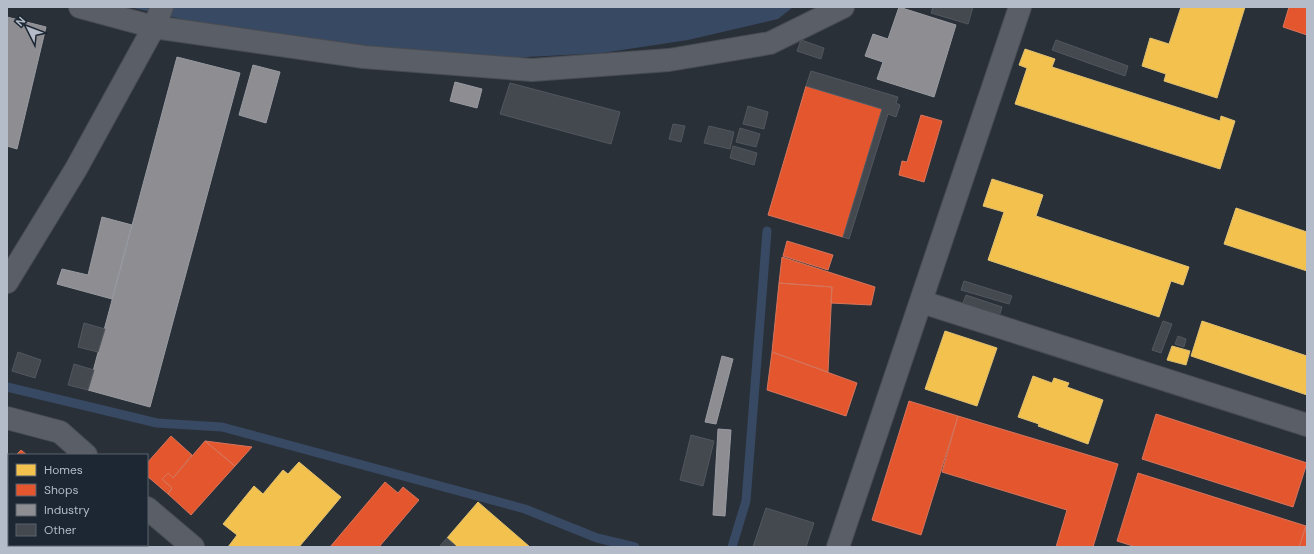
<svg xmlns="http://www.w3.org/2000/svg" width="1314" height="554" viewBox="0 0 1314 554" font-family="'DM Sans',sans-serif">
<rect width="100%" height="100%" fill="#2a3038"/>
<!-- water -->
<path fill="#384963" d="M 129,7 L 793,7 L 778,19 L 688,40 L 602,53 L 490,59 L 426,58 L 190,21 Z"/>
<!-- homes -->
<path fill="#f2c14e" stroke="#dfc073" d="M 1181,7 L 1245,7 L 1217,98 L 1164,81 L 1166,74 L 1142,66 L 1150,38 L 1169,44 Z
M 1025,49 L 1055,59 L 1052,67 L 1220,121 L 1221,116 L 1235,121 L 1220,169 L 1015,104 L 1027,68 L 1019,65 Z
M 992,179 L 1043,195 L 1036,216 L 1189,267 L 1183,285 L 1171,281 L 1159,317 L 988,260 L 1004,212 L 983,206 Z
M 1236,208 L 1307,232 L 1307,271 L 1224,244 Z
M 1202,321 L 1307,356 L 1307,395 L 1191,356 Z
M 945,331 L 997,348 L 977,406 L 925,389 Z
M 1172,346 L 1190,351 L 1186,365 L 1167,360 Z
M 1033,376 L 1052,383 L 1054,378 L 1069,383 L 1067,387 L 1103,400 L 1088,444 L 1038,426 L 1039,424 L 1018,417 Z
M 299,462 L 341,497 L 299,547 L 228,547 L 237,535 L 223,524 L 254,486 L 263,494 L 283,470 L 288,474 Z
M 478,502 L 530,547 L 457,547 L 447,538 Z"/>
<!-- shops -->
<path fill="#e4572e" stroke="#d6755c" d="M 1289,7 L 1307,7 L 1307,35 L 1283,27 Z
M 806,86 L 882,109 L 843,237 L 768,215 Z
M 921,115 L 942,121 L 924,182 L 899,175 L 902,161 L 907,162 Z
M 787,241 L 833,255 L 828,270 L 783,256 Z
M 782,257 L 875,287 L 871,305 L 831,303 L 832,287 L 779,283 Z
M 779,283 L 832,287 L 828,372 L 772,352 Z
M 772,352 L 857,383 L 846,416 L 767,390 Z
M 909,401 L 958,416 L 921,535 L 872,520 Z
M 1156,414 L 1307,463 L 1293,507 L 1142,459 Z
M 958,416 L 1118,464 L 1093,547 L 1056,547 L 1067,510 L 942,472 Z
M 171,436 L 192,455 L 173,478 L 168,473 L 162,479 L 172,488 L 168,494 L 147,476 L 147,463 Z
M 205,441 L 235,466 L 191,515 L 168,494 L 172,488 L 162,479 L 168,473 L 173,478 Z
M 205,441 L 252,447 L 235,466 Z
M 21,450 L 27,455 L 16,455 Z
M 9,463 L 9,514 L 7,512 L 7,465 Z
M 1138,473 L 1306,526 L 1299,547 L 1136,547 L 1117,541 Z
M 385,482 L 398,493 L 403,487 L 419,500 L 379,547 L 330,547 Z
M 1306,526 L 1307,547 L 1299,547 Z
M 55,545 L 96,545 L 94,547 L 54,547 Z
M 119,545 L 145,545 L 147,547 L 117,547 Z"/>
<!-- industry -->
<path fill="#8d8d92" stroke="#999ba2" d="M 899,7 L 956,25 L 934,97 L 877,79 L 883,62 L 865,56 L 873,34 L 888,39 Z
M 7,17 L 46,27 L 17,149 L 7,146 Z
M 177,57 L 240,73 L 150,407 L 88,390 Z
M 253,65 L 280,72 L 266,123 L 239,115 Z
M 455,82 L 482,89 L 477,108 L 450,101 Z
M 102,217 L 132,225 L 112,299 L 57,284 L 62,269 L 88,275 Z
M 722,356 L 733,359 L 716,424 L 705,422 Z
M 718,429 L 731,430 L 725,516 L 713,515 Z"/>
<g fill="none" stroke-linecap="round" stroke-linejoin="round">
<!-- stream -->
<path stroke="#384963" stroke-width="9" d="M 7,387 L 157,423 L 222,427 L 525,509 L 597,538 L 635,547
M 732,547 L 746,501 L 767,231"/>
</g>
<!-- building -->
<path fill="#444950" stroke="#52575f" d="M 933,7 L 973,7 L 968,24 L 931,13 Z
M 801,40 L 824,48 L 821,59 L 797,51 Z
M 1056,40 L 1128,66 L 1125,76 L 1052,50 Z
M 811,71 L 898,97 L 896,103 L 900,105 L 896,117 L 888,114 L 849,239 L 843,237 L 882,109 L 806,86 Z
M 510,83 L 620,112 L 611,144 L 500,114 Z
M 748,106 L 768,112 L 764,129 L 743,124 Z
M 673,124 L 685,126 L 681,142 L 669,139 Z
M 709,126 L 734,132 L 730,149 L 704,143 Z
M 740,128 L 760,134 L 756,147 L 736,142 Z
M 733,146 L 757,153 L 754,165 L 730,158 Z
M 964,281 L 1012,296 L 1009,304 L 961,290 Z
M 966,295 L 1002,307 L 998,320 L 961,308 Z
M 1163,321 L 1172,324 L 1161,353 L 1152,350 Z
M 84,323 L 105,329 L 98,352 L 78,347 Z
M 1178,336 L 1186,339 L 1184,347 L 1175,344 Z
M 18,352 L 41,360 L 35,378 L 12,371 Z
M 74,364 L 94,370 L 88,390 L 68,385 Z
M 691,435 L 714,441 L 703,486 L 680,480 Z
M 766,508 L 814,523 L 806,547 L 753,547 Z
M 447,538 L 457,547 L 439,547 Z"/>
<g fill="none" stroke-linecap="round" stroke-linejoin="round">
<!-- minor casing -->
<g stroke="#484c53" stroke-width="24">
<path id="minor" d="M 80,7 L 154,27 L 364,57 L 532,70 L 669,60 L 770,43 L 843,7
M 922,302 L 1307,425
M 7,418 L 60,432 L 86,455
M 147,508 L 193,547
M 838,547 L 1020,7"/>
</g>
<!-- tertiary casing -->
<g stroke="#484c53" stroke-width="24">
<path id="tertiary" d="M 7,282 L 76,169 L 154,27 L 162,7"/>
</g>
<!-- minor -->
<use href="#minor" stroke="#5a5e66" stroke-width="22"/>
<!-- tertiary -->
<use href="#tertiary" stroke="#5a5e66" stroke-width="22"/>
</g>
<!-- border -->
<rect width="1314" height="554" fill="none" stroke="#b4bcc9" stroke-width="16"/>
<!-- legend -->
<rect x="8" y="454" width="140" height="92" fill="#1d2633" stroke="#59626f"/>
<rect x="16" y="464" width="20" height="12" fill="#f2c14e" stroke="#59626f"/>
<text x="44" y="474" font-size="12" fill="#b4bcc9">Homes</text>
<rect x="16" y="484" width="20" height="12" fill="#e4572e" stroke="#59626f"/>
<text x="44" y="494" font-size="12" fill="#b4bcc9">Shops</text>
<rect x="16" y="504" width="20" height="12" fill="#8d8d92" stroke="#59626f"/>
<text x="44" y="514" font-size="12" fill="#b4bcc9">Industry</text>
<rect x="16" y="524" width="20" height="12" fill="#444950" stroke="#59626f"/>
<text x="44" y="534" font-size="12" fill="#b4bcc9">Other</text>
<!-- north arrow -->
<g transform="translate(28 28) rotate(312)" stroke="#1d2633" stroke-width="3" paint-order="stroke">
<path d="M0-3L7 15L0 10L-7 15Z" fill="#b4bcc9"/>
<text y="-6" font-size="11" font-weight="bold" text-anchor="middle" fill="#b4bcc9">N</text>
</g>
</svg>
